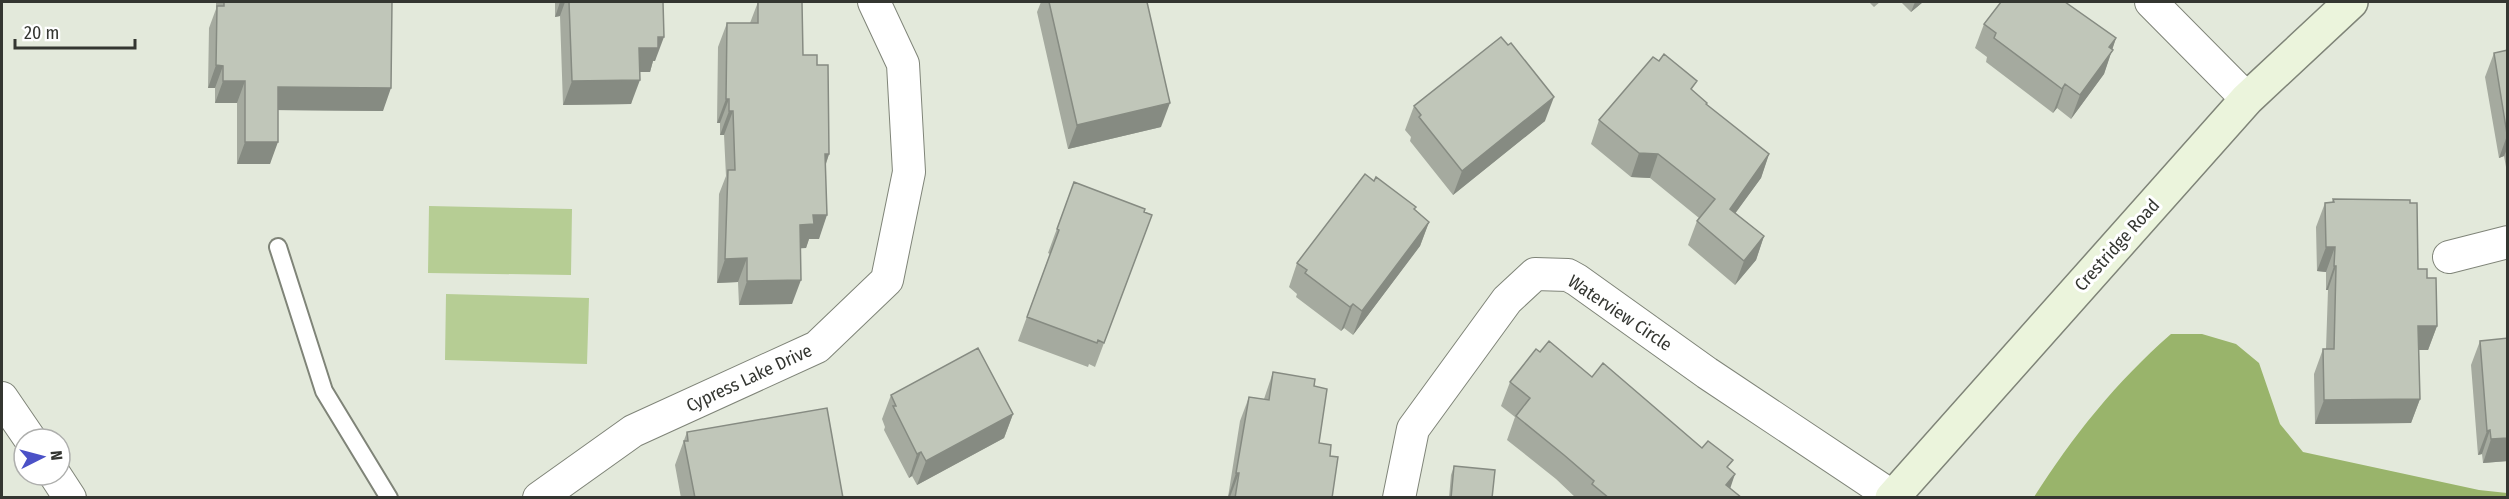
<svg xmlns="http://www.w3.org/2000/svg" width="2509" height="499" viewBox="0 0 2509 499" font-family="'Fira Sans Condensed',sans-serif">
<rect width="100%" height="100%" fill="#e3e9db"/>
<!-- green -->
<path fill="#b6cd94" d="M 429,206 L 572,209 L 571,275 L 428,273 Z
M 446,294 L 589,298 L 587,364 L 445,360 Z"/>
<!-- water -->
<path fill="#99b46b" d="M 2171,334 L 2202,334 L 2236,344 L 2259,363 L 2280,424 L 2303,452 L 2479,490 L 2507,493 L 2507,497 L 2034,497 C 2073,436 2116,382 2171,334 Z"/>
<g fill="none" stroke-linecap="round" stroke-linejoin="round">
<!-- lane casing -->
<g stroke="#7f8478" stroke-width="20">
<path id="lane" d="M 278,247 L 324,391 L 389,498"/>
</g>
<!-- street casing -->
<g stroke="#7f8478" stroke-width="34">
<path id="street" d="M 2151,2 L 2247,99
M 2449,257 L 2508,242
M 2,398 L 30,439
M 55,475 L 70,498
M 539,498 L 633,431 L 817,347 L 887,280 L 909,172 L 903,64 L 874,2
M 1399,498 L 1413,429 L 1507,300 L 1535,274 L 1568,275 L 1577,280 L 1707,373 L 1893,497"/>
</g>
<!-- secondary casing -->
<g stroke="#7f8478" stroke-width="36">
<path id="secondary" d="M 1892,498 L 2247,99 L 2351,2"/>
</g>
<!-- lane -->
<use href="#lane" stroke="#fff" stroke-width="16"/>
<!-- street -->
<use href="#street" stroke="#fff" stroke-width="32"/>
<!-- secondary -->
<use href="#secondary" stroke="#ebf4dc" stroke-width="33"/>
</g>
<!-- wall -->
<path fill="#a5aa9f" d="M 216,2 L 392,2 L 383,111 L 278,110 L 270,164 L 237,164 L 237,103 L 215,103 L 215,88 L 208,88 L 209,28 L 216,9 Z
M 555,2 L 663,2 L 655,61 L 653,61 L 650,72 L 639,72 L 631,104 L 563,105 L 560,16 L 555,17 Z
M 758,2 L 803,55 L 817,65 L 829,154 L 826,164 L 819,239 L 809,239 L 806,248 L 800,248 L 792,304 L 739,305 L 738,282 L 717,283 L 719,194 L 726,176 L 724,135 L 720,135 L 720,123 L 717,123 L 718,47 L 727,23 L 750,23 Z
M 1041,2 L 1147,2 L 1161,127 L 1068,149 L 1037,12 Z
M 1869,2 L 1880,2 L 1874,7 Z
M 1901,2 L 1923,2 L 1911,12 Z
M 1984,24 L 2116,38 L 2104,74 L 2071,119 L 2057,108 L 2053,113 L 1986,62 L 1987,57 L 1975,48 Z
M 2508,50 L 2508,167 L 2506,167 L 2504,156 L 2499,158 L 2485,77 L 2494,53 Z
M 1693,91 L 1707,103 L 1706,105 L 1769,154 L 1761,178 L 1735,213 L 1764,236 L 1756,260 L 1735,285 L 1688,245 L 1697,221 L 1699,218 L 1650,178 L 1631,177 L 1591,144 L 1599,120 Z
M 1414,106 L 1545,121 L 1453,195 L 1410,141 L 1411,137 L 1405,130 Z
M 1074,182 L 1152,215 L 1095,367 L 1089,364 L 1088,367 L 1018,341 L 1050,254 L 1048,253 Z
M 2333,199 L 2418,269 L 2427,278 L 2437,326 L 2428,350 L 2419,350 L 2420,399 L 2411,423 L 2315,424 L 2314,374 L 2323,349 L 2326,349 L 2328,290 L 2326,290 L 2326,272 L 2317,271 L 2316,227 L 2325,203 L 2332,202 Z
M 1415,210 L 1429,222 L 1420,246 L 1353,335 L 1344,328 L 1341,331 L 1296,297 L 1297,294 L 1289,287 L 1297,263 Z
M 2480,341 L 2508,461 L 2483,463 L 2482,454 L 2478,455 L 2471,365 Z
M 1540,352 L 1592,377 L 1702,448 L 1729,469 L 1730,488 L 1742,498 L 1576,498 L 1556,479 L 1507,440 L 1515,417 L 1501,406 L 1510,382 Z
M 1273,372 L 1314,386 L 1319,443 L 1330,456 L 1332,498 L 1228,497 L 1240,421 L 1249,397 L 1264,399 Z
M 891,395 L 1013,414 L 1004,438 L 917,485 L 912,476 L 909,478 L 884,430 L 885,427 L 882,419 Z
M 687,432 L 843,498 L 681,498 L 675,465 Z
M 1454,466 L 1492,498 L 1449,498 L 1451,475 Z"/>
<!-- shaded-wall -->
<path fill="#868b82" d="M 560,2 L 565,2 L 560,16 L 555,17 Z
M 1915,2 L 1923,2 L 1911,12 Z
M 658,37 L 664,37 L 655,61 L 653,61 L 650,72 L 630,72 L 639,48 Z
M 2116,38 L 2104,74 L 2071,119 L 2080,95 L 2109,47 Z
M 216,65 L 223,66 L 215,88 L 208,88 Z
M 640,80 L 631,104 L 563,105 L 572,81 Z
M 223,81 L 245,81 L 237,103 L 215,103 Z
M 2065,84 L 2057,108 L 2053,113 L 2062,89 Z
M 278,87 L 391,88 L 383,111 L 270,110 Z
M 1554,97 L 1545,121 L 1453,195 L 1462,171 Z
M 726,99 L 729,99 L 720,123 L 717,123 Z
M 1170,103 L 1161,127 L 1068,149 L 1077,125 Z
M 729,111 L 733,111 L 724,135 L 720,135 Z
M 2508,133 L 2508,147 L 2504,156 L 2499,158 Z
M 245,142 L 278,142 L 270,164 L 237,164 Z
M 1639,153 L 1658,154 L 1650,178 L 1631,177 Z
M 825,154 L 829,154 L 821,178 Z
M 1769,154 L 1761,178 L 1721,233 L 1730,209 Z
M 813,215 L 827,215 L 819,239 L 809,239 L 806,248 L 791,249 L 800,225 Z
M 1429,222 L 1420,246 L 1353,335 L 1362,311 Z
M 1764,236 L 1756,260 L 1735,285 L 1744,261 Z
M 2326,247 L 2335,247 L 2326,272 L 2317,271 Z
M 747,258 L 738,282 L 717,283 L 725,259 Z
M 2334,266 L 2336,266 L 2328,290 L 2326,290 Z
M 801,280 L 792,304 L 739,305 L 747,281 Z
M 1353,304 L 1344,328 L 1341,331 L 1350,307 Z
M 2418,326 L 2437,326 L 2428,350 L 2410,350 Z
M 2420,399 L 2411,423 L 2315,424 L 2324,400 Z
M 1013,414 L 1004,438 L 917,485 L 926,461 Z
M 2490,430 L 2482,454 L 2478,455 L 2487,431 Z
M 2508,438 L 2508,461 L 2483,463 L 2491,439 Z
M 921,452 L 912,476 L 909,478 L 917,454 Z
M 1236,473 L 1239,473 L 1230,497 L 1228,497 Z
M 1735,474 L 1727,498 L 1726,485 Z"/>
<!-- building -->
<path fill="#c0c6b9" stroke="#868b82" stroke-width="1.5" d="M 224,2 L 392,2 L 391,88 L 278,87 L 278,142 L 245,142 L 245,81 L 223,81 L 223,66 L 216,65 L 217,6 L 224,6 Z
M 569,2 L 663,2 L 664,37 L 658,37 L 658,48 L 639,48 L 640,80 L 572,81 Z
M 758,2 L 802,2 L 803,55 L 817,55 L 817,65 L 828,65 L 829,154 L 825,154 L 827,215 L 813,215 L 814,224 L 800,225 L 801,280 L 747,281 L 747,258 L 725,259 L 728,170 L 735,170 L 733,111 L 729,111 L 729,99 L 726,99 L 727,23 L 758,23 Z
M 1049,2 L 1147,2 L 1170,103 L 1077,125 Z
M 2001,2 L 2065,2 L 2116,38 L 2109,47 L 2113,50 L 2080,95 L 2065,84 L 2062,89 L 1994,38 L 1996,33 L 1984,24 Z
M 1501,37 L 1508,45 L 1511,43 L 1554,97 L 1462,171 L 1419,117 L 1421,115 L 1414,106 Z
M 2508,50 L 2508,133 L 2507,134 L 2494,53 Z
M 1664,54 L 1697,81 L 1691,89 L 1707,103 L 1706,104 L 1769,154 L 1730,209 L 1764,236 L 1744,261 L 1697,221 L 1715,199 L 1658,154 L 1639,153 L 1599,120 L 1653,57 L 1659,61 Z
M 1365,174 L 1374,181 L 1376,177 L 1416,207 L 1414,209 L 1429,222 L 1362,311 L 1353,304 L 1350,307 L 1305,273 L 1307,270 L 1297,263 Z
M 1074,182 L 1145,209 L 1144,212 L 1152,215 L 1104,343 L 1098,340 L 1097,343 L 1027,317 L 1059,230 L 1057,229 Z
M 2333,199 L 2410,200 L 2410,203 L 2417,203 L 2418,269 L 2427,269 L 2427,278 L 2436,278 L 2437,326 L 2418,326 L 2420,399 L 2324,400 L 2323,349 L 2334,349 L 2336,266 L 2334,266 L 2335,247 L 2326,247 L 2325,203 L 2334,202 Z
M 2508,338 L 2508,438 L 2491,439 L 2490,430 L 2487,431 L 2480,341 Z
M 1549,341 L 1592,377 L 1603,363 L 1702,448 L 1708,441 L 1733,460 L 1727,467 L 1735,474 L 1726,485 L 1742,498 L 1609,498 L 1592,484 L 1594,481 L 1564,455 L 1516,416 L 1530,398 L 1510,382 L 1536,349 L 1540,352 Z
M 978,348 L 1013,414 L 926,461 L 921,452 L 917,454 L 893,406 L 896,406 L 891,395 Z
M 1273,372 L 1315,379 L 1314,386 L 1327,389 L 1319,443 L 1331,445 L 1330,456 L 1338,457 L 1332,498 L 1235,498 L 1239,473 L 1236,473 L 1249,397 L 1269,400 Z
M 827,408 L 843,498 L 695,498 L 684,441 L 688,441 L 687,432 Z
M 1454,466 L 1495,470 L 1492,498 L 1451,498 Z"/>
<g text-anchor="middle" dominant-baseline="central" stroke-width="6" stroke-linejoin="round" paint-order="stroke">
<!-- street labels -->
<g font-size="18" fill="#343631" stroke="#fff">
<text transform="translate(2117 245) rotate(-48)">Crestridge Road</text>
<text transform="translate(1620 313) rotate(34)">Waterview Circle</text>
<text transform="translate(749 378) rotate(-25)">Cypress Lake Drive</text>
</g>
</g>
<!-- border -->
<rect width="2509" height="499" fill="none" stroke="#343631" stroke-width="6"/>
<!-- north arrow -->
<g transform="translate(42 457) rotate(84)"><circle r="28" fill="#ffffff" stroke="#aeafad" stroke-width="1.5"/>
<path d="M0-4.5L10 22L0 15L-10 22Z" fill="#4b51c7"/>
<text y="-9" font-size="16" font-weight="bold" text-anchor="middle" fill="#343631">N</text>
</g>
<!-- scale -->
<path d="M15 39v9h120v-9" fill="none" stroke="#343631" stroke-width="3"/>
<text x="24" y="39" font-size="18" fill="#343631" stroke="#ffffff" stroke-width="4.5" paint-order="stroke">20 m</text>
</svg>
